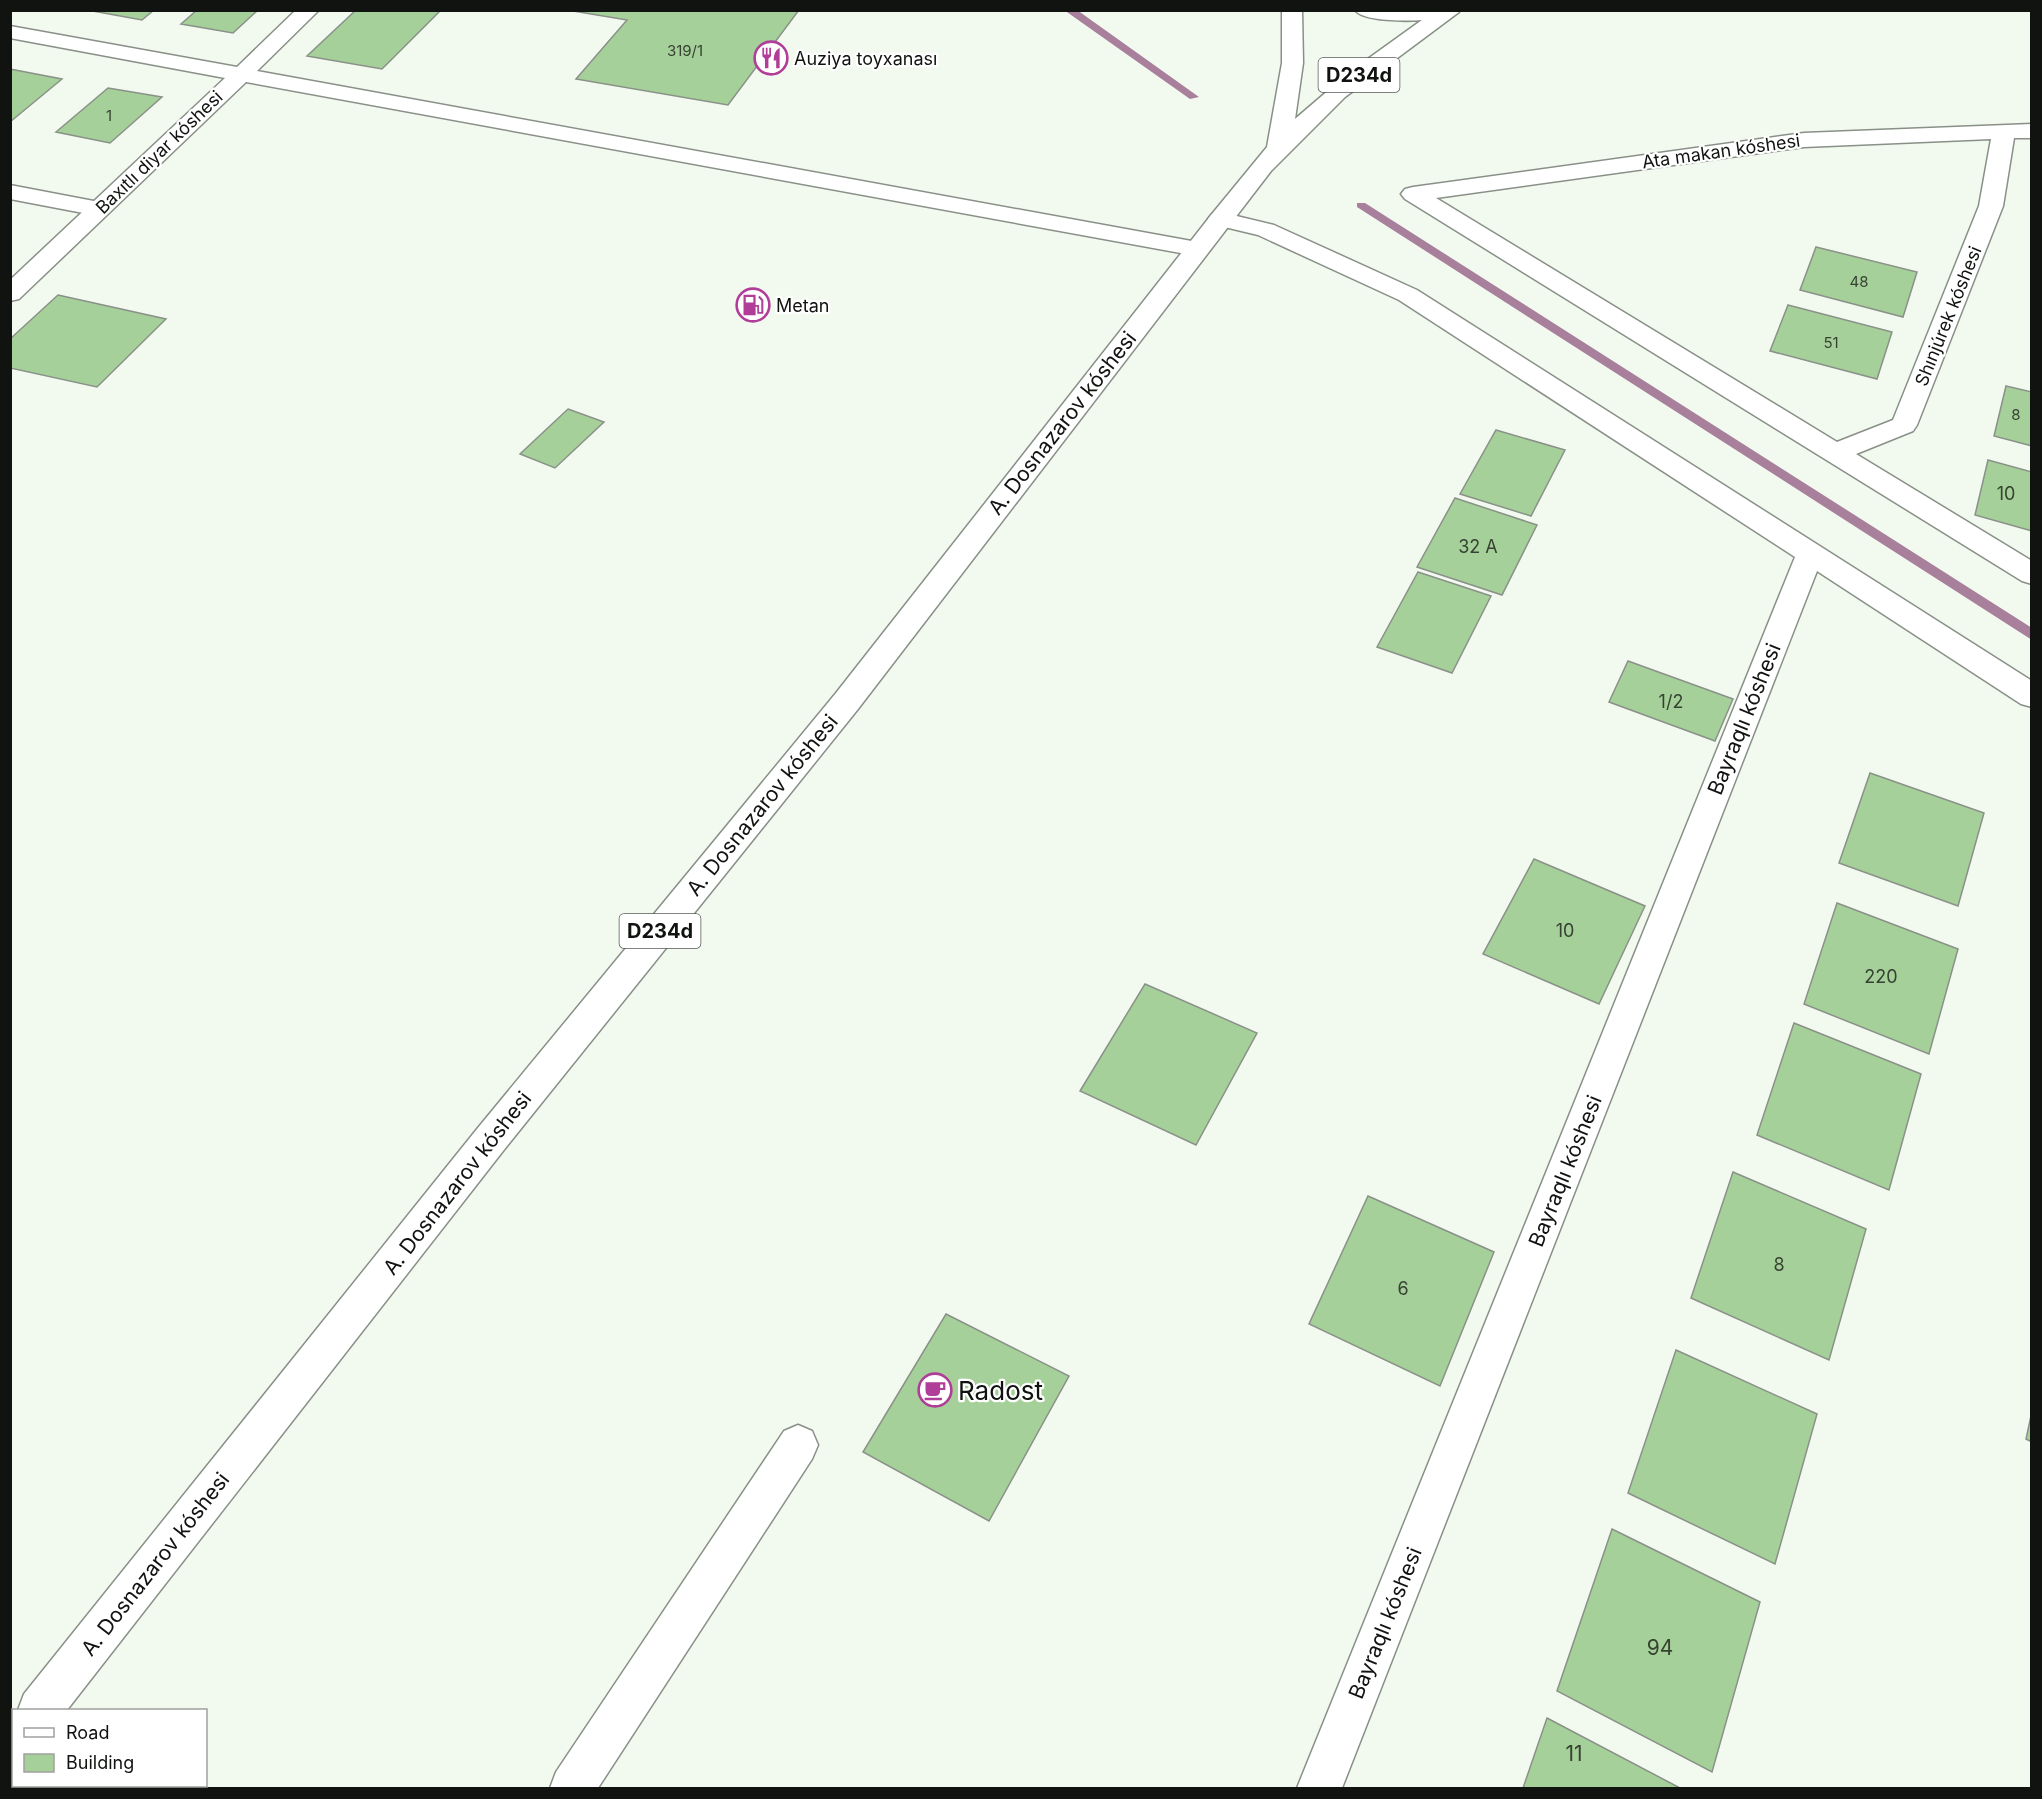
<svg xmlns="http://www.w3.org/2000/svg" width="2042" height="1799" viewBox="0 0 2042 1799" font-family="Inter,sans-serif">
<rect width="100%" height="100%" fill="#f2faf0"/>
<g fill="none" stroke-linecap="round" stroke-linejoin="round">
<!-- stream -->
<path fill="#a8809c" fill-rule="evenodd" d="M 1064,10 L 1077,10 L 1199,97 L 1190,99 Z
M 1357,203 L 1365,203 L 2032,628 L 2032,640 L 1357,207 Z"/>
</g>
<!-- building -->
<path fill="#a6d099" stroke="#8a9188" stroke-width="1.5" d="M 87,10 L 154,10 L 142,20 Z
M 197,10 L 258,10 L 233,33 L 181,24 Z
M 356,10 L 441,10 L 382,69 L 307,56 Z
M 567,10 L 799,10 L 728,105 L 576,79 L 627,20 Z
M 10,69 L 62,79 L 10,122 Z
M 108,88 L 162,97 L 110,143 L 56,132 Z
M 1816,247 L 1917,272 L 1903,317 L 1800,290 Z
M 58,295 L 166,319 L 97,387 L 10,368 L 10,339 Z
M 1788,305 L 1892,332 L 1877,379 L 1770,351 Z
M 2006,386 L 2032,392 L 2032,446 L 1994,436 Z
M 568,409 L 604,422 L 555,468 L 520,454 Z
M 1496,430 L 1565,450 L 1531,516 L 1460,494 Z
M 1988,460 L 2032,472 L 2032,531 L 1975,515 Z
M 1455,498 L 1537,525 L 1502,595 L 1417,567 Z
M 1418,572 L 1491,596 L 1452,673 L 1377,647 Z
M 1628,661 L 1733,699 L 1715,741 L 1609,702 Z
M 1870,773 L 1984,813 L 1958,906 L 1839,863 Z
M 1534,859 L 1645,906 L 1599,1004 L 1483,954 Z
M 1837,903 L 1958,949 L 1929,1054 L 1804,1004 Z
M 1145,984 L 1257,1033 L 1196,1145 L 1080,1091 Z
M 1794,1023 L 1921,1074 L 1889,1190 L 1757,1135 Z
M 1733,1172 L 1866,1229 L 1829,1360 L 1691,1298 Z
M 1368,1196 L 1494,1252 L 1440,1386 L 1309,1324 Z
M 946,1314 L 1069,1376 L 989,1521 L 863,1452 Z
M 1676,1350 L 1817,1414 L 1775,1564 L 1628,1493 Z
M 2032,1411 L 2032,1442 L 2026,1439 Z
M 1612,1529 L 1760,1602 L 1712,1772 L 1557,1691 Z
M 1547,1718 L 1680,1788 L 1523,1788 Z"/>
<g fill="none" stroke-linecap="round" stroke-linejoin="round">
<!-- service casing -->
<g stroke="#899087" stroke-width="3">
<path id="service" d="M 10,185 L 99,202 L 107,204 L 111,209 L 107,214 L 99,216 L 10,199 Z
M 798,1425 L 812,1431 L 818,1445 L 812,1459 L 598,1788 L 550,1788 L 556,1772 L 784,1431 Z"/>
</g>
<!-- minor casing -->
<g stroke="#899087" stroke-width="3">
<path id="minor" d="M 296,10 L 319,10 L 257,71 L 1197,242 L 1206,244 L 1209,249 L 1206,254 L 1197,256 L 246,82 L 19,299 L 10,301 L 10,280 L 225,78 L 10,38 L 10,26 L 237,67 Z
M 2032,124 L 2032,138 L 2014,138 L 2003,206 L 1917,425 L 1913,431 L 1856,454 L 2032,561 L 2032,584 L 2022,581 L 1405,199 L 1401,194 L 1405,189 L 1413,187 L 1804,133 ZM 1991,139 L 1979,206 L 1893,420 L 1837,442 L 1436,198 L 1804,147 Z
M 1220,212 L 1274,225 L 1417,290 L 2032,681 L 2032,707 L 2021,704 L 1817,571 L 1342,1788 L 1297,1788 L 1795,557 L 1399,300 L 1258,235 L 1212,224 L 1208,219 L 1212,214 Z"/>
</g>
<!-- primary casing -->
<g stroke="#899087" stroke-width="3">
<path id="primary" d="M 1282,10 L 1302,10 L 1303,63 L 1295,119 L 1351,71 L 1422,20 C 1409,21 1363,22 1355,10 L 1459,12 L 1345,97 L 1271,171 L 858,709 L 503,1151 L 67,1710 L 18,1710 L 24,1694 L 477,1129 L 836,693 L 1212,214 L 1267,147 L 1282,63 Z
M 14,1722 L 14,1768 L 10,1769 L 10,1723 Z"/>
</g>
<!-- service -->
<use href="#service" fill="#fff" fill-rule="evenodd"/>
<!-- minor -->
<use href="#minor" fill="#fff" fill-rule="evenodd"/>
<!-- primary -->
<use href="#primary" fill="#fff" fill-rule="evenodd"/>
</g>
<!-- icons -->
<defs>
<g id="restaurant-ring" transform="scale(1.725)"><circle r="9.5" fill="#fff" stroke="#b03e98" stroke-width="1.5"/><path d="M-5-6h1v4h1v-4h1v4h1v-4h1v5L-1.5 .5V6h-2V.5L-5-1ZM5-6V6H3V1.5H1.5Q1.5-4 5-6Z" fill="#b03e98"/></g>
<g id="fuel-ring" transform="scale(1.725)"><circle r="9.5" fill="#fff" stroke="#b03e98" stroke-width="1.5"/><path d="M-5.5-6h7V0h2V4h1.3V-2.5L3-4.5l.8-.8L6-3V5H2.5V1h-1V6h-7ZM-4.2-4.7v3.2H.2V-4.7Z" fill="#b03e98"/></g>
<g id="cafe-ring" transform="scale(1.725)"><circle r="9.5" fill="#fff" stroke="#b03e98" stroke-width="1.5"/><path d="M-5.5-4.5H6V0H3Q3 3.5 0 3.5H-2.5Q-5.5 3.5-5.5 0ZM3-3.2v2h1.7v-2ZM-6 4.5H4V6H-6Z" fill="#b03e98"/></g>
</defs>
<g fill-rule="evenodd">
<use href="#restaurant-ring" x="771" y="58"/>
<use href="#fuel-ring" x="753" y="305"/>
<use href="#cafe-ring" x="935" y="1390"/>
</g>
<g text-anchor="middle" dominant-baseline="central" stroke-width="4.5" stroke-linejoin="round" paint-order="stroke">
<!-- far-number labels -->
<g font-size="15" fill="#364232">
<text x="685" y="50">319/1</text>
<text x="109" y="115">1</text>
<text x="1859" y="281">48</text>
<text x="1831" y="342">51</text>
<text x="2016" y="414">8</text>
</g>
<!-- far-poi labels -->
<g font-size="18" fill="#101310" stroke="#fff" text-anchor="start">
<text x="794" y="58">Auziya toyxanası</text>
<text x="776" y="305">Metan</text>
</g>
<!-- far-street labels -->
<g font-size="18" fill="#101310" stroke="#fff">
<text transform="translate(1721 151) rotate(-8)">Ata makan kóshesi</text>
<text transform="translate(159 152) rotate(-44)">Baxıtlı diyar kóshesi</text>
<text transform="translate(1948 316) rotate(-68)">Shınjúrek kóshesi</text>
</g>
<!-- number labels -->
<g font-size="18" fill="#364232">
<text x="2006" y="493">10</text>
<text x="1478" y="546">32 А</text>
<text x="1671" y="701">1/2</text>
<text x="1565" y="930">10</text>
<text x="1881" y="976">220</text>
<text x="1779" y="1264">8</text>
<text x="1403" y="1288">6</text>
</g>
<!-- shield labels -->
<g fill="#fff" stroke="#585a58" stroke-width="1.5">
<rect x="1318.5" y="58" width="81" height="34" rx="4.5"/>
<rect x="619.5" y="914" width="81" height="34" rx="4.5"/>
</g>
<g font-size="20" font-weight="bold" fill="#101310">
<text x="1359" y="75">D234d</text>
<text x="660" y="931">D234d</text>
</g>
<!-- street labels -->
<g font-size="21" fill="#101310" stroke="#fff">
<text transform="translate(1062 423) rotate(-52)">A. Dosnazarov kóshesi</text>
<text transform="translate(1744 719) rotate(-68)">Bayraqlı kóshesi</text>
<text transform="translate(762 805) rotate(-51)">A. Dosnazarov kóshesi</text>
<text transform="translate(1565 1171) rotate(-68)">Bayraqlı kóshesi</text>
<text transform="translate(457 1183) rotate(-52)">A. Dosnazarov kóshesi</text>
<text transform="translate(155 1564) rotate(-52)">A. Dosnazarov kóshesi</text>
<text transform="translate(1385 1623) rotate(-68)">Bayraqlı kóshesi</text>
</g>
<!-- near-number labels -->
<g font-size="21" fill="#364232">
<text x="1660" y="1647">94</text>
<text x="1574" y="1753">11</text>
</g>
<!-- near-poi labels -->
<g font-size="26" fill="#101310" stroke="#fff" text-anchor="start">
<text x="958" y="1390">Radost</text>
</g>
</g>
<!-- border -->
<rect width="2042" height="1799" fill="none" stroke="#101310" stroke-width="24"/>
<!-- legend -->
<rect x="12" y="1709" width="195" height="78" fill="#ffffff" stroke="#9fa19f" stroke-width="1.5"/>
<rect x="24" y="1728" width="30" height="9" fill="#ffffff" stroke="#9fa19f" stroke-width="1.5"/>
<text x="66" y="1739" font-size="18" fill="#101310">Road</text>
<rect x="24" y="1754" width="30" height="18" fill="#a6d099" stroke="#9fa19f" stroke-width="1.5"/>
<text x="66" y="1769" font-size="18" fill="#101310">Building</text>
</svg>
